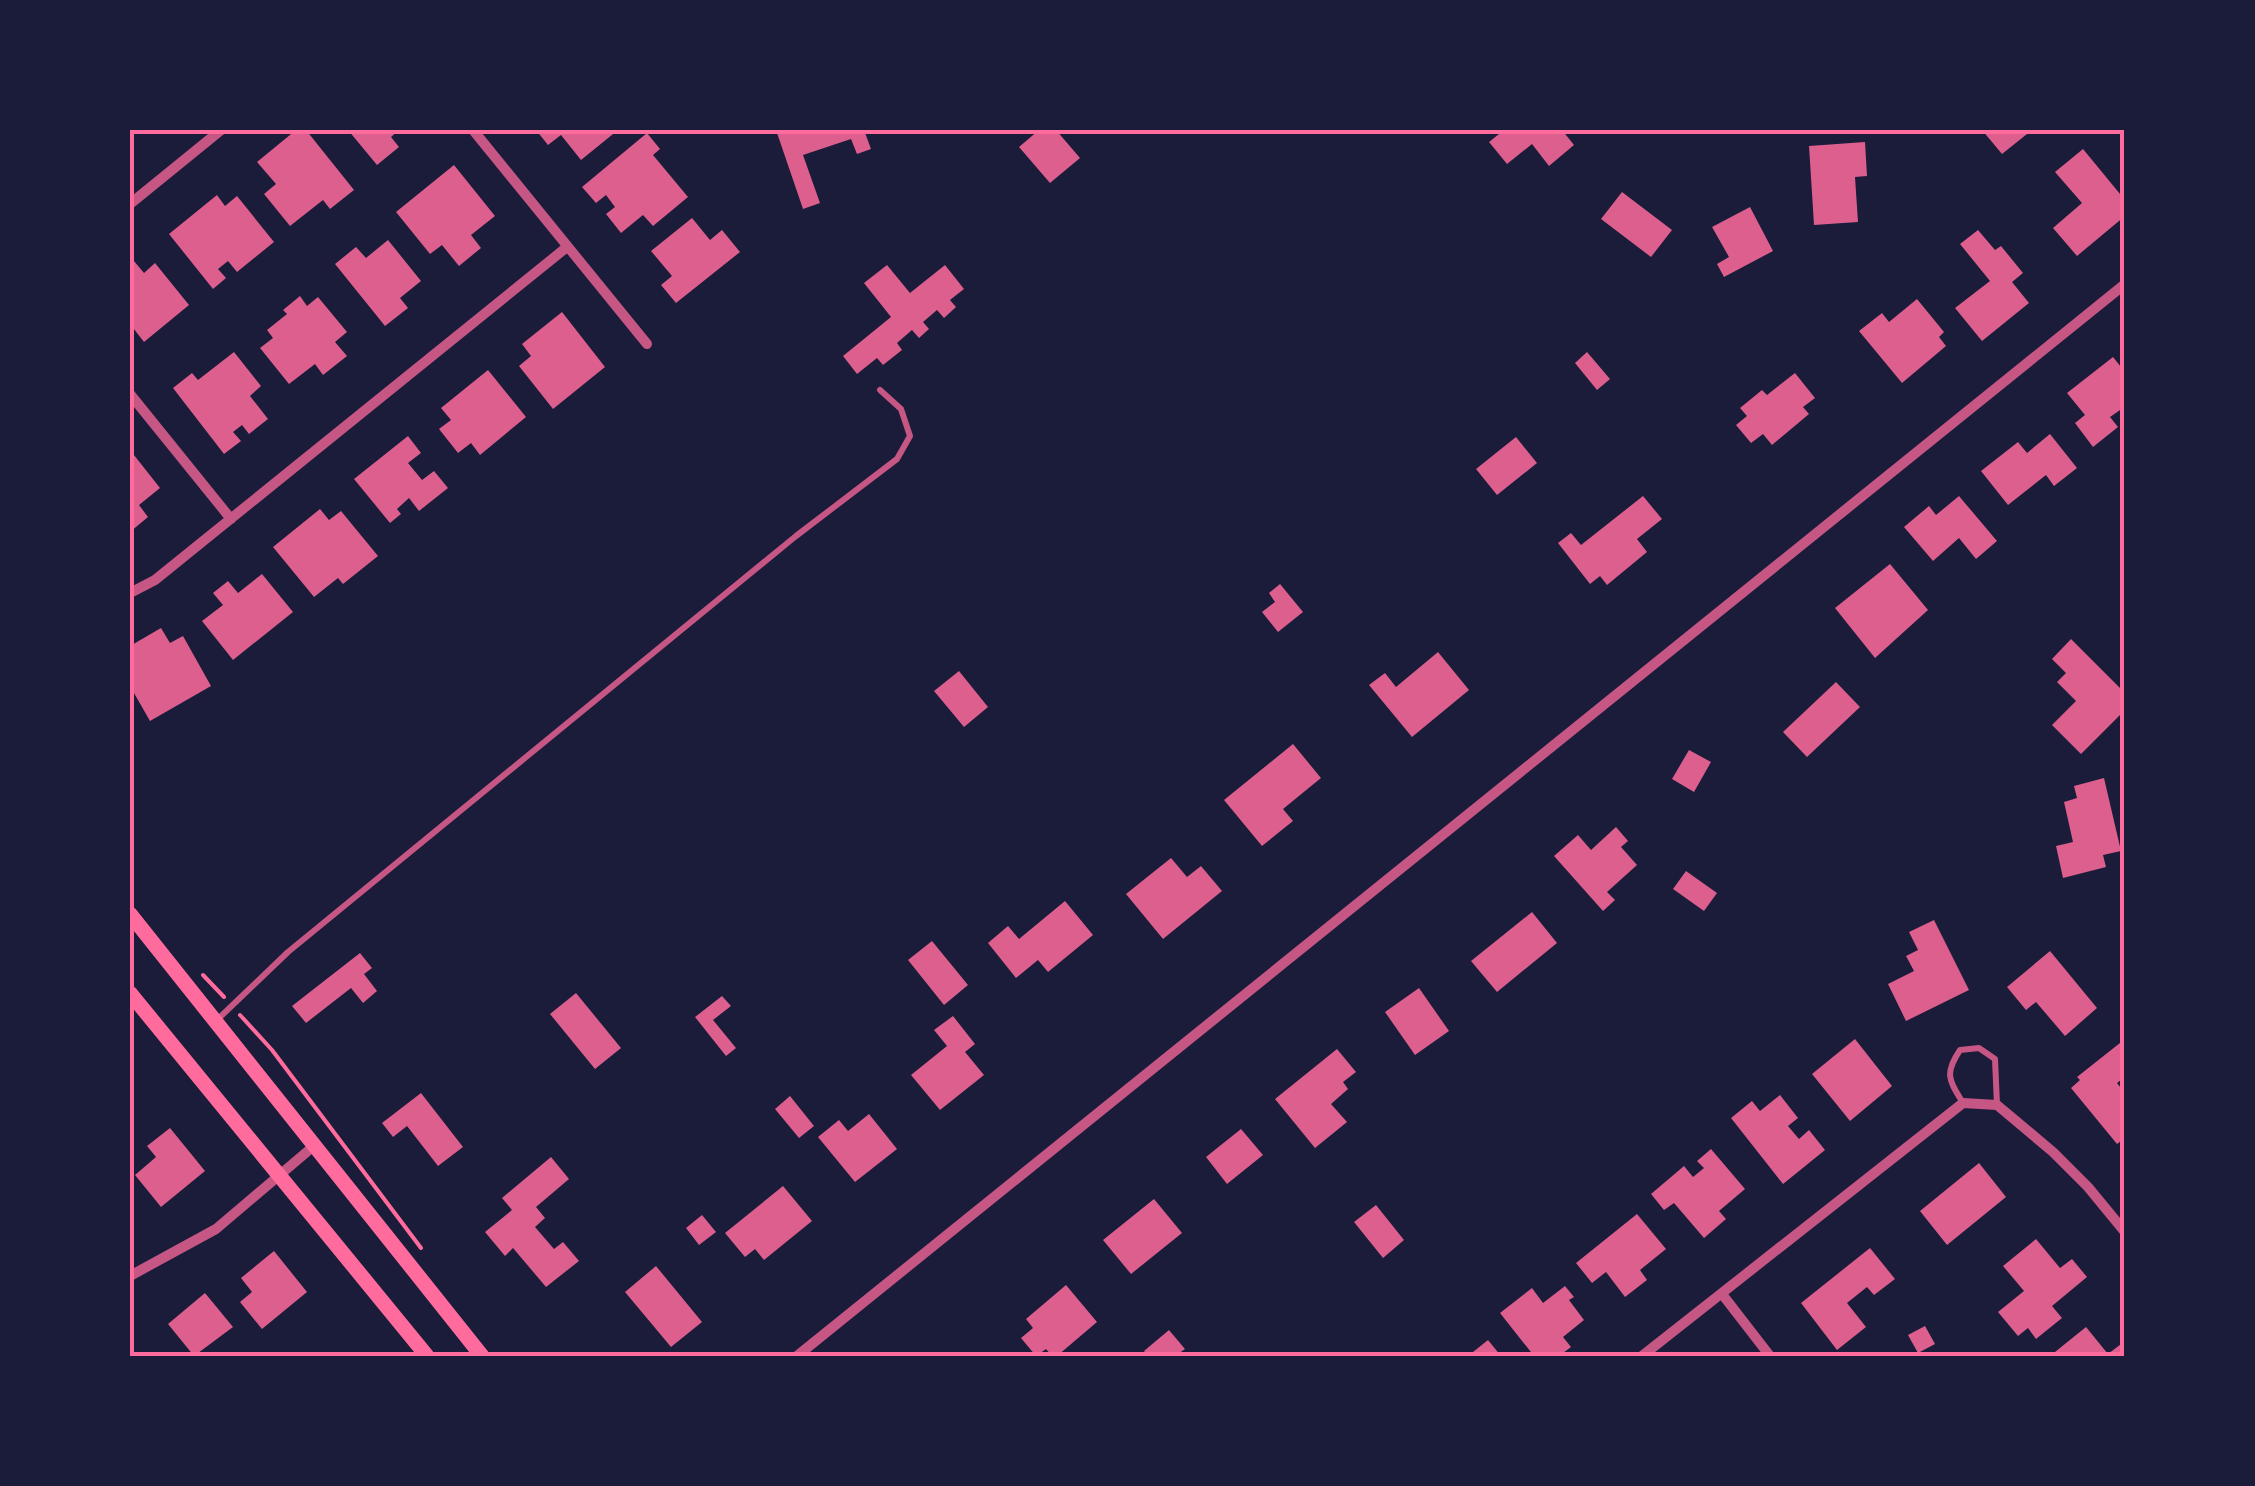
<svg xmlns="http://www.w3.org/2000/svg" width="2255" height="1486" viewBox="0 0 2255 1486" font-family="'Public Sans',sans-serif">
<rect width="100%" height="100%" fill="#1b1b3a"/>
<!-- building -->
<path fill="#dd5f8e" d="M 296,130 L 306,130 L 354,190 L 330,209 L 323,200 L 290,226 L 264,194 L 276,184 L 257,162 Z
M 348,130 L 399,130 L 391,137 L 399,147 L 377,165 Z
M 536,130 L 618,130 L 581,160 L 561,135 L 548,145 Z
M 776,130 L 864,130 L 871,149 L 857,154 L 851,139 L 803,155 L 820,203 L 803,209 Z
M 1039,130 L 1056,130 L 1080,158 L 1050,183 L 1019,147 Z
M 1504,130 L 1562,130 L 1574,145 L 1549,166 L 1532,144 L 1507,164 L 1489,142 Z
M 1982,130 L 2032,130 L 2002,154 Z
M 647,133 L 660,149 L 653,155 L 688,197 L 653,226 L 643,215 L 621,233 L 606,214 L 615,207 L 606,195 L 596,203 L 582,187 Z
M 1865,142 L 1867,176 L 1855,177 L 1858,222 L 1814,225 L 1809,146 Z
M 2083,149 L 2125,200 L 2125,216 L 2077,256 L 2053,228 L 2082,203 L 2055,172 Z
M 454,165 L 495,216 L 471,235 L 481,248 L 459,266 L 442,245 L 430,254 L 396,212 Z
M 1622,192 L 1672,230 L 1651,257 L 1601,219 Z
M 217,195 L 225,206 L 237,196 L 274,242 L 237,272 L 228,261 L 218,269 L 226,278 L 213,289 L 169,234 Z
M 1750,207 L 1773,251 L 1724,277 L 1717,264 L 1729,257 L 1712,227 Z
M 692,218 L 710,240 L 722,230 L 740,252 L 676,303 L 661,285 L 672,276 L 651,251 Z
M 1978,230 L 1995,250 L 2001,246 L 2023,273 L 2012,282 L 2029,303 L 1982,341 L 1955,308 L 1990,281 L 1960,244 Z
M 388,240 L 421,281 L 400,298 L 408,308 L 385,326 L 335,264 L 356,247 L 366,258 Z
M 134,261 L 144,273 L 155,263 L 189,305 L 144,342 L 130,324 L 130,264 Z
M 887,265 L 910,293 L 945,265 L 964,289 L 950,300 L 956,307 L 944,318 L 937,310 L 923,322 L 929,329 L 919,338 L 912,330 L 897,343 L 902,350 L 883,365 L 877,358 L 857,374 L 843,356 L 891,317 L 864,283 Z
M 300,296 L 307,306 L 318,297 L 347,332 L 335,342 L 347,356 L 323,375 L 315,364 L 289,384 L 260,348 L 273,338 L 267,330 L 287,314 L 283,310 Z
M 1917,299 L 1944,332 L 1939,337 L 1946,346 L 1902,383 L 1859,331 L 1882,313 L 1889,322 Z
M 562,312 L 605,367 L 553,409 L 519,366 L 531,356 L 522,344 Z
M 234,352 L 261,386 L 250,396 L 268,419 L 249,434 L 242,425 L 233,432 L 241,441 L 224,454 L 173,388 L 192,373 L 198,380 Z
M 1587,352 L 1610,379 L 1597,390 L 1575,363 Z
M 2113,357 L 2125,372 L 2125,410 L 2123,408 L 2110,417 L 2118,427 L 2093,447 L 2075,423 L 2085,415 L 2067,393 Z
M 488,370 L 526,417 L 480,455 L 471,443 L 458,453 L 439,429 L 451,420 L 441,408 Z
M 1795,373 L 1815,398 L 1803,407 L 1809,414 L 1772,445 L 1763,434 L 1751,443 L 1736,425 L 1747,416 L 1740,408 L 1762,390 L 1767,395 Z
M 2050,434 L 2077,468 L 2054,486 L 2046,475 L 2008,505 L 1981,471 L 2018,442 L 2027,453 Z
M 408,436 L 421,453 L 408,463 L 422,480 L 434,471 L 448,488 L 419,511 L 409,498 L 397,509 L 401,514 L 390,523 L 354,479 Z
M 1516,437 L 1537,463 L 1497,495 L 1476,469 Z
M 130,450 L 160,488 L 139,505 L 148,517 L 130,532 Z
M 1643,496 L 1662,519 L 1637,539 L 1647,552 L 1607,585 L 1600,576 L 1590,584 L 1558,543 L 1571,533 L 1581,545 Z
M 1959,496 L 1997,541 L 1976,559 L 1959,538 L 1933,561 L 1904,527 L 1929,506 L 1936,515 Z
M 320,509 L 329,520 L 341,511 L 378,556 L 343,584 L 338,578 L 314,597 L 273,547 Z
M 1890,564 L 1928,610 L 1875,658 L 1835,608 Z
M 262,574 L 293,612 L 233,660 L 202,621 L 223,605 L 213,593 L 228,581 L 238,593 Z
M 1280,584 L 1303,612 L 1278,632 L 1262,612 L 1275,602 L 1269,593 Z
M 161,628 L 170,643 L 183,636 L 211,686 L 150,721 L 130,686 L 130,646 Z
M 2071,639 L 2125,693 L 2125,710 L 2081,754 L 2052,725 L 2076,701 L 2057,682 L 2066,673 L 2052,659 Z
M 1438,652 L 1469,690 L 1412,737 L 1369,685 L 1385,673 L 1396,687 Z
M 959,671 L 988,707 L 964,727 L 934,691 Z
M 1836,682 L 1860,707 L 1807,757 L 1783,732 Z
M 1293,744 L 1321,778 L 1283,809 L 1293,821 L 1262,846 L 1224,800 Z
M 1689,750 L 1711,762 L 1694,792 L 1672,779 Z
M 2104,778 L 2121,851 L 2103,855 L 2106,867 L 2063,878 L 2056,846 L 2073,842 L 2064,802 L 2077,798 L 2074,786 Z
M 1616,827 L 1628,841 L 1621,847 L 1637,865 L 1607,892 L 1615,900 L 1603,911 L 1554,856 L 1578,835 L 1591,850 Z
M 1171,858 L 1187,877 L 1201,866 L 1222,891 L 1163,939 L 1126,894 Z
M 1686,871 L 1717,893 L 1704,911 L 1673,889 Z
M 1065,901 L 1093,935 L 1048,972 L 1038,960 L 1016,978 L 988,943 L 1008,926 L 1019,939 Z
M 1532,912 L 1557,943 L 1497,992 L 1471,961 Z
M 1934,920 L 1969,990 L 1906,1021 L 1888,984 L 1914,971 L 1906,956 L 1918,950 L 1909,932 Z
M 932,941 L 968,985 L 944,1005 L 908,960 Z
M 2050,951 L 2097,1008 L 2065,1036 L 2036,1002 L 2026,1010 L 2007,987 Z
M 360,953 L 372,968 L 364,974 L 377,991 L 363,1003 L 351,988 L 306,1023 L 292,1006 Z
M 1419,988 L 1449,1031 L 1415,1055 L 1385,1012 Z
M 576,993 L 621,1048 L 595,1069 L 550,1014 Z
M 722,996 L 731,1006 L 713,1020 L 736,1048 L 726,1056 L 695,1017 Z
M 953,1016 L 975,1044 L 965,1052 L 984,1075 L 940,1110 L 911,1075 L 947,1046 L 934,1030 Z
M 1855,1039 L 1892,1086 L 1850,1121 L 1812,1074 Z
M 2125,1039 L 2125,1077 L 2117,1083 L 2125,1093 L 2125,1138 L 2117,1144 L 2071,1088 L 2080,1080 L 2077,1077 Z
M 1337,1049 L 1356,1072 L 1343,1082 L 1348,1089 L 1331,1104 L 1347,1122 L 1315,1148 L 1275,1099 Z
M 421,1093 L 463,1147 L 438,1166 L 407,1126 L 393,1137 L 382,1123 Z
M 1780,1095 L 1798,1118 L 1788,1126 L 1799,1139 L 1809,1130 L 1825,1150 L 1783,1184 L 1731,1118 L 1752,1101 L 1760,1111 Z
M 790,1096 L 814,1126 L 799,1138 L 775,1109 Z
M 869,1114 L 897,1149 L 855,1182 L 818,1137 L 839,1120 L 848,1131 Z
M 170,1128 L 205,1171 L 161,1207 L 135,1175 L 156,1157 L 147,1146 Z
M 1241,1129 L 1263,1155 L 1227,1184 L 1206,1157 Z
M 1711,1149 L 1745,1189 L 1719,1211 L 1726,1219 L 1704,1238 L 1674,1203 L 1664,1210 L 1651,1194 L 1684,1166 L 1693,1177 L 1704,1168 L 1697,1161 Z
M 551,1157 L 569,1179 L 536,1207 L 545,1218 L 535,1227 L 554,1249 L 563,1242 L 579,1261 L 546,1287 L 513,1248 L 505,1256 L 485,1232 L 512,1210 L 502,1198 Z
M 1979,1163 L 2006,1197 L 1947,1245 L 1920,1211 Z
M 783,1186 L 812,1221 L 764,1260 L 755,1249 L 745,1257 L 725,1233 Z
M 1154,1199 L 1182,1233 L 1131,1274 L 1103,1240 Z
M 1376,1205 L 1404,1240 L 1383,1258 L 1354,1222 Z
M 1637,1214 L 1666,1249 L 1640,1270 L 1647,1280 L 1625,1297 L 1606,1272 L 1592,1283 L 1576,1263 Z
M 702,1215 L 716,1232 L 699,1245 L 686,1228 Z
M 2036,1239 L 2060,1268 L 2072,1259 L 2087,1277 L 2052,1306 L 2062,1318 L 2036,1339 L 2028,1328 L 2018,1336 L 1998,1312 L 2024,1291 L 2003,1266 Z
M 1870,1248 L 1895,1279 L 1874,1295 L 1867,1287 L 1847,1303 L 1866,1327 L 1837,1350 L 1801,1303 Z
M 274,1251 L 307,1292 L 262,1329 L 240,1302 L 252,1292 L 241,1278 Z
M 656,1266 L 702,1322 L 671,1347 L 625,1292 Z
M 1066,1285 L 1097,1322 L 1057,1356 L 1052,1356 L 1046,1349 L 1036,1356 L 1021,1338 L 1033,1328 L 1026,1319 Z
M 1565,1286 L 1574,1297 L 1569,1300 L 1584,1320 L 1563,1337 L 1571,1347 L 1559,1356 L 1534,1356 L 1500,1313 L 1532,1288 L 1543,1303 Z
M 205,1293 L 233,1327 L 194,1356 L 168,1324 Z
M 1925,1326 L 1935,1344 L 1918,1353 L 1908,1335 Z
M 2086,1327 L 2108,1354 L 2125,1341 L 2125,1356 L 2050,1356 Z
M 1169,1330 L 1185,1349 L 1175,1356 L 1148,1356 L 1144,1351 Z
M 1488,1340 L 1501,1356 L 1468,1356 Z"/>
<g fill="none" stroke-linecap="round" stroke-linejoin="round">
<!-- path -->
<path stroke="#ff6b9d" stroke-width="4" d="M 203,975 L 224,997
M 240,1015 L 272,1050 L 421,1248"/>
<!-- service -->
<path stroke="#c65784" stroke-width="6" d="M 217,1020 L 288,952 L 796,536 L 897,459 L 910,436 L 901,409 L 880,390
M 1963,1103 C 1949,1080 1944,1074 1960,1050 L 1979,1048 L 1995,1059 L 1997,1105"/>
<!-- minor -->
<path stroke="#c65784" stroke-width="10" d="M 473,130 L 647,344
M 130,204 L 221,130
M 130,394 L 231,519
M 130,593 L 155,580 L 567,247
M 130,1276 L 216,1229 L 315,1145
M 1722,1294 L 1770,1356
M 797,1356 L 2125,284
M 1642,1356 L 1963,1103 L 1997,1105 L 2053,1152 L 2088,1187 L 2125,1232"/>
<!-- secondary -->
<path stroke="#ff6b9d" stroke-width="15" d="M 130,914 L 482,1356
M 130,993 L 427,1356"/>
</g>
<!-- border -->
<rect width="2255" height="1486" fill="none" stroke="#1b1b3a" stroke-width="265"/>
<rect x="132" y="132" width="1990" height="1222" fill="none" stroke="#ff6b9d" stroke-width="4"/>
</svg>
